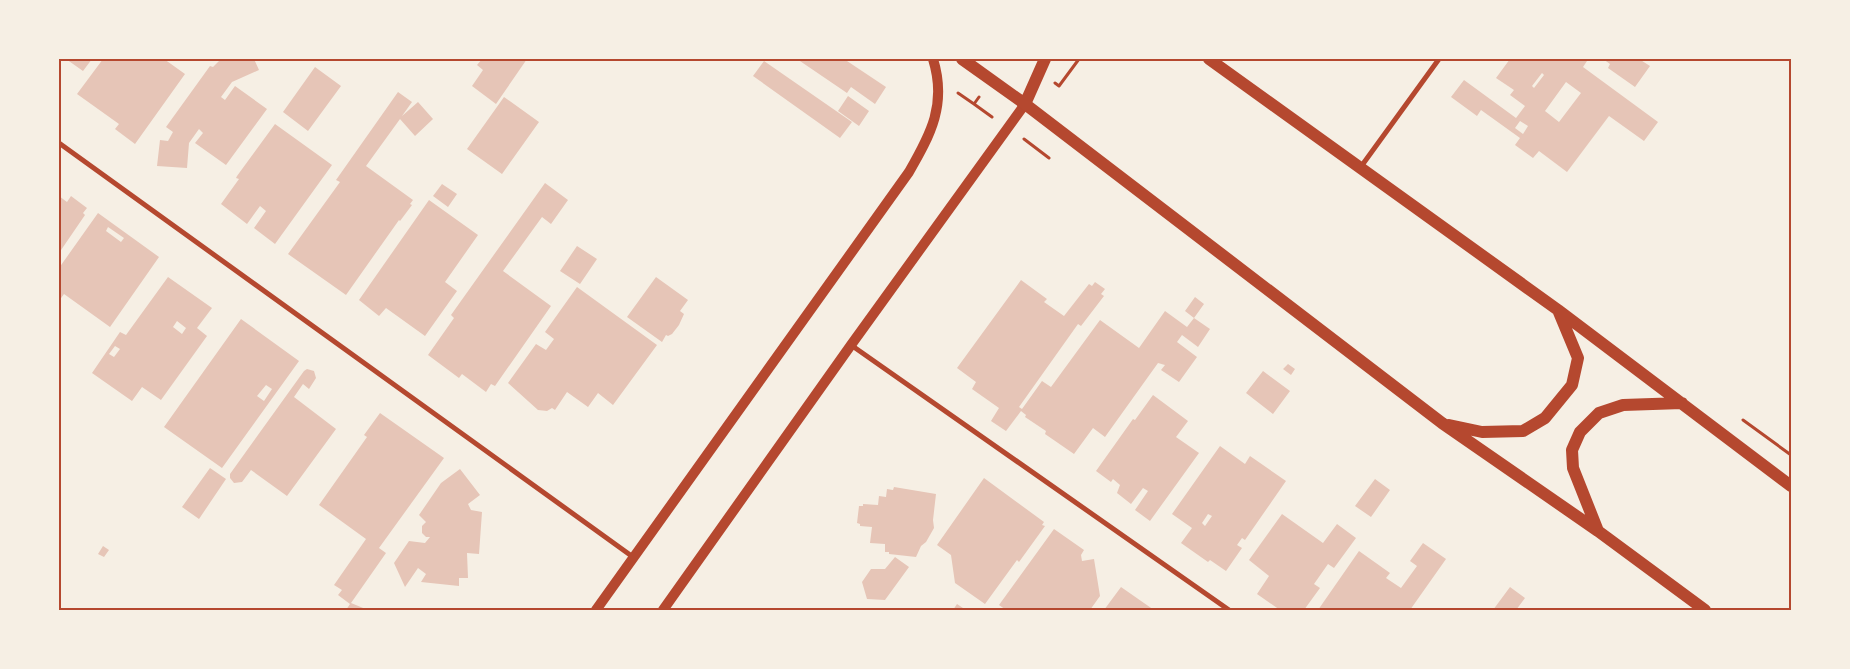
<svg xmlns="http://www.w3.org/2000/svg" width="1850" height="669" viewBox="0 0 1850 669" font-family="'Golos Text',sans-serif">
<rect width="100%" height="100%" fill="#f6efe4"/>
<!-- building -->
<path fill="#e6c5b7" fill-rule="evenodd" d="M 66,59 L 92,59 L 83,71 Z
M 103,59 L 164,59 L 185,74 L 135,144 L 115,129 L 119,124 L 77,94 Z
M 221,59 L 254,59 L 259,70 L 232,82 L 221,97 L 225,100 L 235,86 L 267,109 L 226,165 L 195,143 L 203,133 L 199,129 L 189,143 L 187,168 L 157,166 L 160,140 L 168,141 L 173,132 L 166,127 L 210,66 L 213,67 Z
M 482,59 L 527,59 L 496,104 L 472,86 L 483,70 L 477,65 Z
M 797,59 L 844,59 L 886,87 L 875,104 L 851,87 L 847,93 Z
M 1510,59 L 1583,59 L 1587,61 L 1583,67 L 1658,122 L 1644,141 L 1609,116 L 1567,172 L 1539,151 L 1533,158 L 1515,145 L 1520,138 L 1481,110 L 1477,116 L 1451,97 L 1464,80 L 1516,118 L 1525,106 L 1510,95 L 1514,90 L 1496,78 ZM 1542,73 L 1544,75 L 1534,88 L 1532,86 ZM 1566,82 L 1581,93 L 1559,122 L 1545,111 ZM 1520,121 L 1528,126 L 1523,134 L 1515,128 Z
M 1603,59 L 1639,59 L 1650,66 L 1635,87 L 1608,68 L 1610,64 Z
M 764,61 L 852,122 L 840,138 L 753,76 Z
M 315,67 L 341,86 L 308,131 L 283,112 Z
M 398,92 L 412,102 L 402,116 L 418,102 L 433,119 L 415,136 L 400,119 L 366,166 L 413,200 L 410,204 L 412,205 L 400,221 L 399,220 L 346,295 L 288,254 L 340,182 L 336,180 Z
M 848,96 L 869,111 L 859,126 L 838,111 Z
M 504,97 L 539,122 L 502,174 L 467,149 Z
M 275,124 L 332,165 L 275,244 L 254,228 L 266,211 L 260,206 L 247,224 L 221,204 L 239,179 L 236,178 L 237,176 Z
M 545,183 L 568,200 L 551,224 L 542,217 L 503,271 L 551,306 L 495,386 L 491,384 L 486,392 L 462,374 L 459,378 L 428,355 L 454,318 L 451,315 Z
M 442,184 L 457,194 L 448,207 L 433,196 Z
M 59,196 L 67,202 L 71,196 L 87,208 L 83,213 L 85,215 L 59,253 Z
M 429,200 L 478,235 L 445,282 L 457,291 L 425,336 L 386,308 L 379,316 L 359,300 Z
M 98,213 L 159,257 L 110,327 L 64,294 L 59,301 L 59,268 ZM 108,227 L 124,238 L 121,242 L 106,231 Z
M 577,246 L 597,259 L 580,284 L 560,271 Z
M 168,277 L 212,308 L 197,328 L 207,336 L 161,400 L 142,387 L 132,401 L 92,373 L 120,332 L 126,335 ZM 177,321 L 186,328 L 182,334 L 173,327 ZM 115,346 L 120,349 L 114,357 L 109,354 Z
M 656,277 L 688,300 L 680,311 L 684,314 L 679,325 L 672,334 L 668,336 L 666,335 L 662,342 L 627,317 Z
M 1021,280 L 1047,299 L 1044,302 L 1064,316 L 1089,284 L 1092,286 L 1095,282 L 1105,289 L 1101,294 L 1104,296 L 1081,326 L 1078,324 L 1019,407 L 1022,409 L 1042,381 L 1051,387 L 1100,320 L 1139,348 L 1165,311 L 1187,327 L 1194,318 L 1185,311 L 1195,297 L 1204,304 L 1194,318 L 1210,329 L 1198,347 L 1182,335 L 1177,342 L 1197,357 L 1179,382 L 1161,370 L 1165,365 L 1158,363 L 1105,437 L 1093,428 L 1074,454 L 1045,434 L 1046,431 L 1025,417 L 1026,415 L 1021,411 L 1006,431 L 991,421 L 999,408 L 972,389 L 976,382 L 957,368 Z
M 577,287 L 657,345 L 613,405 L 598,393 L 588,407 L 567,392 L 555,410 L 552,408 L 547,411 L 538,410 L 508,383 L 536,344 L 546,350 L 554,339 L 545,332 Z
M 241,319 L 299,361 L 222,468 L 164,427 ZM 266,385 L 272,389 L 264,401 L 257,396 Z
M 1288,364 L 1295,369 L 1291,375 L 1283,369 Z
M 307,369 L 314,371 L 316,378 L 309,389 L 303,384 L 294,397 L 336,429 L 287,496 L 251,470 L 242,482 L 234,483 L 230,478 L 230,474 L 304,371 Z
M 1263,371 L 1290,391 L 1273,414 L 1246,393 Z
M 1153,395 L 1188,421 L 1176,437 L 1199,453 L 1150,521 L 1135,510 L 1148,491 L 1143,488 L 1131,504 L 1117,493 L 1120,485 L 1113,479 L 1111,482 L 1096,471 L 1133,419 L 1135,420 Z
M 380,413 L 444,458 L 379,548 L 386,553 L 351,603 L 368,610 L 346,610 L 350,604 L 338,595 L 342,590 L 334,585 L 366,539 L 319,505 L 367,437 L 364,435 Z
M 1220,446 L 1245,464 L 1250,456 L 1286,481 L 1245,540 L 1242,538 L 1237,545 L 1242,548 L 1226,571 L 1210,560 L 1208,562 L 1181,543 L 1192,528 L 1172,514 ZM 1208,514 L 1212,516 L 1205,526 L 1202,523 Z
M 210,468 L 226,479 L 199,519 L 182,507 Z
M 460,469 L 480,495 L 468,504 L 471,510 L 482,512 L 479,554 L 467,553 L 468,578 L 459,578 L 459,586 L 421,582 L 426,574 L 418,568 L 405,587 L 394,563 L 409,541 L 425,543 L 430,537 L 426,537 L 422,533 L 422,526 L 426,522 L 419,515 L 441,483 Z
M 984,478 L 1044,522 L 1042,525 L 1045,526 L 1019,562 L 1017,560 L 985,604 L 955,583 L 951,555 L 937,545 Z
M 1375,479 L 1390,490 L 1371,517 L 1355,506 Z
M 894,487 L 936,494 L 933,520 L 934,528 L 926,542 L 921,546 L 916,557 L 889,554 L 889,552 L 885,552 L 885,544 L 870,543 L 872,527 L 860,526 L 860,524 L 857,523 L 859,506 L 863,506 L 863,504 L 878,505 L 879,496 L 886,497 L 887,489 L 893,490 Z
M 1282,514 L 1323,543 L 1337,524 L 1356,538 L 1334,568 L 1328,564 L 1314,584 L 1320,588 L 1304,610 L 1280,610 L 1257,594 L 1269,576 L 1249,560 Z
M 1054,529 L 1084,550 L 1081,555 L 1082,561 L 1094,559 L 1100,596 L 1090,610 L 1006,610 L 999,605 Z
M 1423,543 L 1446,559 L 1410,610 L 1318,610 L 1359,551 L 1390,573 L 1386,578 L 1401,588 L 1417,566 L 1410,561 Z
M 103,546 L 109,550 L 104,557 L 98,554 Z
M 895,557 L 909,567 L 885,600 L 867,599 L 862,582 L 871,569 L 885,569 Z
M 1121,587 L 1154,610 L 1104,610 Z
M 1510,587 L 1525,598 L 1516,610 L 1493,610 Z
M 957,604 L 966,610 L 953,610 Z"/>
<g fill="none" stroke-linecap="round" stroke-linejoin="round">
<!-- path -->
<path stroke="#b5482f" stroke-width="3" d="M 1055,83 L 1059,86 L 1079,59
M 958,93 L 974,104
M 979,97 L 974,104 L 992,117
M 1024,139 L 1049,158
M 1743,420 L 1791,455"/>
<!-- minor -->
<path stroke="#b5482f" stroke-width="5" d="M 59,143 L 633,557
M 1360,168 L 1439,59
M 851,345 L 1229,610"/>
<!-- secondary -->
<path stroke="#b5482f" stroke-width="10" d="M 596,610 L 909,172 C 931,134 947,104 933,59
M 663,610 L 851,345 L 1025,104"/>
<!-- primary -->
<path stroke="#b5482f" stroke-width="12" d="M 962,59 L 1025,104 L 1442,423 L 1598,531 L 1705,610
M 1209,59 L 1558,310 L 1791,486
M 1025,104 L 1045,59
M 1449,425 L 1482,432 L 1523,431 L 1545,418 L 1572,385 L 1578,358 L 1558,310
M 1598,531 L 1573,468 L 1572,450 L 1580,432 L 1599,413 L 1623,405 L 1682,403"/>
</g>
<!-- border -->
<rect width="1850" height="669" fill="none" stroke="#f6efe4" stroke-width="120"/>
<rect x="60" y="60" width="1730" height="549" fill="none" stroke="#b5482f" stroke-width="2"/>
</svg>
